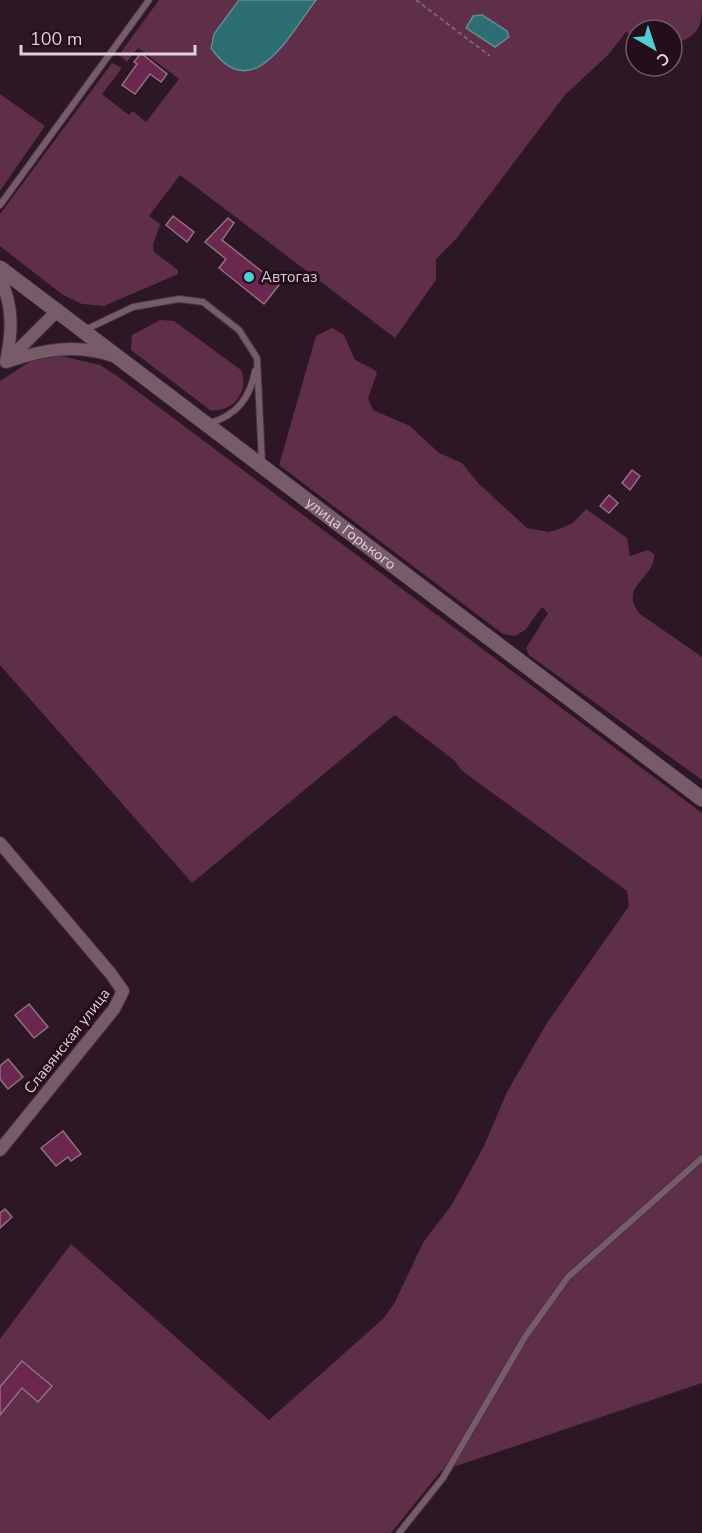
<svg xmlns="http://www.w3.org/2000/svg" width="702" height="1533" viewBox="0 0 702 1533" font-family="'Nunito Sans',sans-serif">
<rect width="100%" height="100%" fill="#2e1724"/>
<!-- green -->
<path fill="#5f2e49" d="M 159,0 L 239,0 L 211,41 L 211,48 L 217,56 L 274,56 L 316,0 L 702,0 C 702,26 700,37 672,44 L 672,30 L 636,30 L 636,37 L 626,32 L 609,54 L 565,95 L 456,239 L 436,259 L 436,280 L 395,338 L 180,175 L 149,216 L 160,224 L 153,245 L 154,252 L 178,270 L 178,274 L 104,306 L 82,304 L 63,295 L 0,246 L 0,214 L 112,63 L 122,68 L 102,94 L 129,115 L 133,111 L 146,122 L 179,79 L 138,48 L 127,62 L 119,55 Z
M 0,94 L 45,126 L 0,191 Z
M 160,320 L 174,321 L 241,370 C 250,391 233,413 210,410 L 131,350 L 132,335 Z
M 332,328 L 344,335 L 355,360 L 375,370 L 377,373 L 368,398 L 373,410 L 410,426 L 439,453 L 462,463 L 478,483 L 527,528 L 549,532 L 559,529 L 573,523 L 586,509 L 627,538 L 630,556 L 648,550 L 654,554 C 656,579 617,586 640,614 L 702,657 L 702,780 L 529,655 L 526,648 L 548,613 L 542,607 L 525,630 L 515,636 L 503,634 L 279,465 L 316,336 Z
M 61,356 L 100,365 L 117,376 L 702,813 L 702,1383 L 441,1471 L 391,1533 L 0,1533 L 0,1339 L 71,1244 L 269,1420 L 383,1319 L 394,1304 L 424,1241 L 451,1206 L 483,1148 L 507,1092 L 547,1023 L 629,906 L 627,891 L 461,770 L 455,761 L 395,715 L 192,883 L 0,665 L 0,381 L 31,361 Z"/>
<!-- water -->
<path fill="#2d6e73" stroke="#628b91" stroke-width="1.5" d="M 239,0 L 316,0 C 290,34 253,108 211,48 L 214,34 Z
M 482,15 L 507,31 L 509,37 L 495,47 L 466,28 L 473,16 Z"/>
<!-- building -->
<path fill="#6c274f" stroke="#8f7180" stroke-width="1.5" d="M 141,53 L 167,74 L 161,82 L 150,74 L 135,94 L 122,85 L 137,64 L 134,62 Z
M 173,216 L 194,232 L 187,242 L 166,225 Z
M 228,218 L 234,223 L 222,240 L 279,285 L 264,304 L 219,268 L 226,259 L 205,242 Z
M 632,470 L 640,476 L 630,490 L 622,483 Z
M 609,495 L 618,503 L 609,513 L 600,506 Z
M 29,1004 L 48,1027 L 34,1038 L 15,1015 Z
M 8,1059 L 23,1077 L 8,1089 L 0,1079 L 0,1066 Z
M 63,1131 L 81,1154 L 71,1161 L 68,1157 L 56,1166 L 41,1148 Z
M 5,1209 L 12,1217 L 0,1228 L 0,1213 Z
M 22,1361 L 52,1386 L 38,1402 L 22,1388 L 0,1415 L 0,1387 Z"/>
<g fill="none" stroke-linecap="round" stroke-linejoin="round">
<!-- lane casing -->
<g stroke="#45343d" stroke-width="8">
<path id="lane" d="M 0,205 L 149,0
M 85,330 L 133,307 L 179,299 L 203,302 L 239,330 L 257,358 L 262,463
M 210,423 C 237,415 250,398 255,371
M 399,1533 L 443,1478 L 525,1337 L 568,1277 L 702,1158"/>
</g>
<!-- street casing -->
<g stroke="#45343d" stroke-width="14">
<path id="street" d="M 0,279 C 14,306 12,333 6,362
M 8,360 L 58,310
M 6,362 C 42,350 76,343 113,356
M 0,843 L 111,974 L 123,991 L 114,1009 L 0,1150"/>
</g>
<!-- secondary casing -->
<g stroke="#45343d" stroke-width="16">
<g id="secondary">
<path id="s1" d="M 0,268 L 702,799"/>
</g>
</g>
<!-- path -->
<path stroke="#796570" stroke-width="2" stroke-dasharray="4.5 3" stroke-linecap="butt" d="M 416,0 L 490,56"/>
<!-- lane -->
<use href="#lane" stroke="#775b69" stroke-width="6"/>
<!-- street -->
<use href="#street" stroke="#775b69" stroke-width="12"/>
<!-- secondary -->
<use href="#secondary" stroke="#775b69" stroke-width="15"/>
</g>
<!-- markers -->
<circle fill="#52ccd5" stroke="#240e1a" stroke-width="2" cx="249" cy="277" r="6"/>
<g text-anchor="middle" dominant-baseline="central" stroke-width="6" stroke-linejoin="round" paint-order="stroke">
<!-- poi labels -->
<g font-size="15" fill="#dfcfd7" stroke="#240e1a" text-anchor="start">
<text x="261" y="277">Автогаз</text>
</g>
<!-- street labels -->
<g font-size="15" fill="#dfcfd7" stroke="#240e1a">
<text stroke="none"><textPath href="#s1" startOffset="440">улица Горького</textPath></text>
<text transform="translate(67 1041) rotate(-52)">Славянская улица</text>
</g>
</g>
<!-- north arrow -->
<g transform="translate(654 48) rotate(141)"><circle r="28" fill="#240e1a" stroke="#6f5b66" stroke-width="1.5"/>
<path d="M0-4.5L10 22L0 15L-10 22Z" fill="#52ccd5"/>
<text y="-9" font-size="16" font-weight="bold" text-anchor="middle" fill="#dfcfd7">С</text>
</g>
<!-- scale -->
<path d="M21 45v9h174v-9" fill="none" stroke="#dfcfd7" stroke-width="3"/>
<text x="30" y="45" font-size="18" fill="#dfcfd7" stroke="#240e1a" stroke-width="4.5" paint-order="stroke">100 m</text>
</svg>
